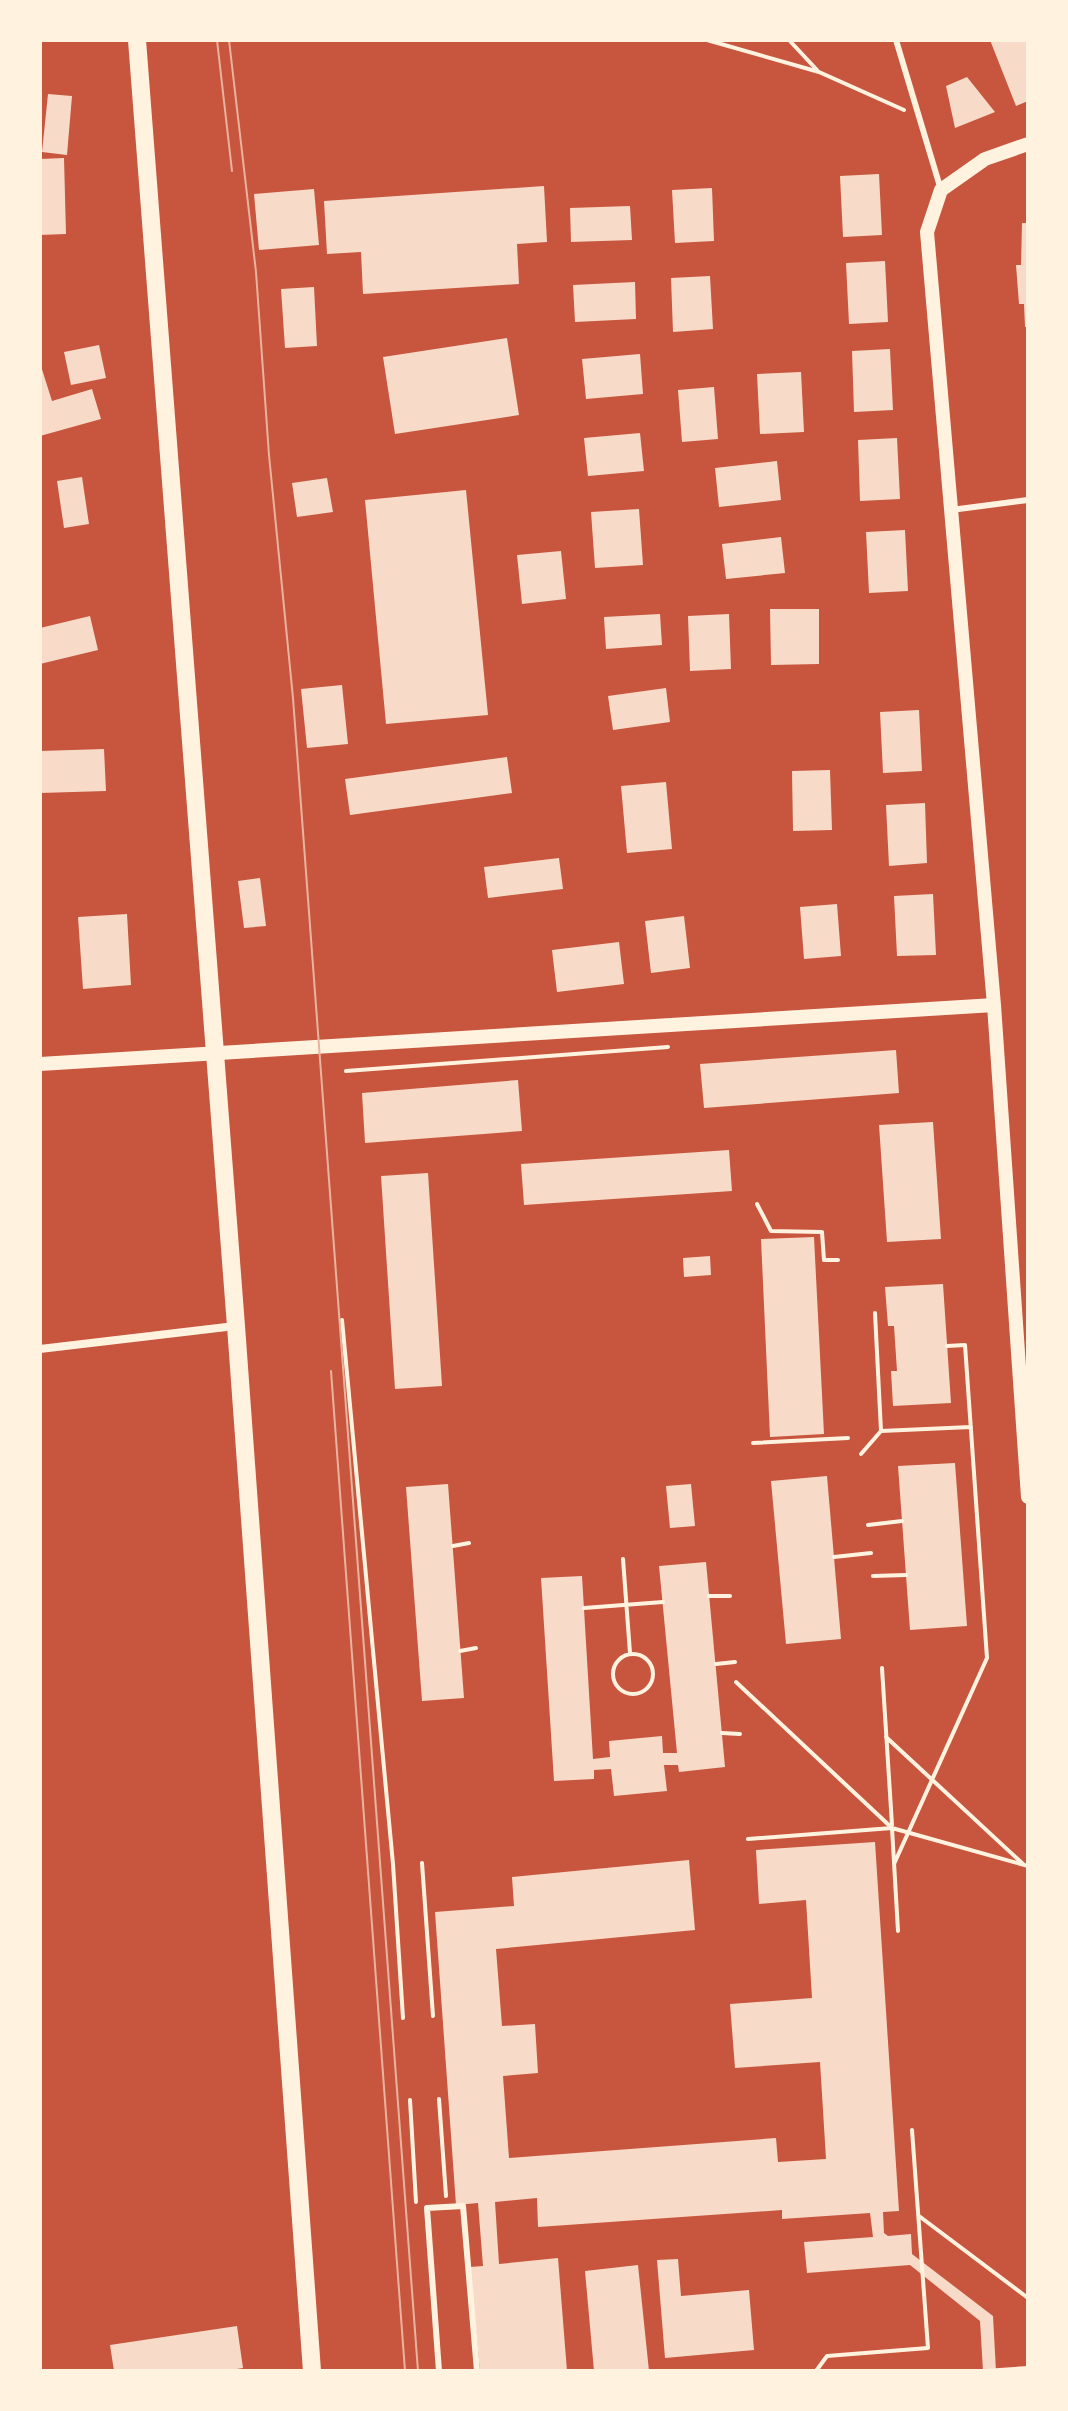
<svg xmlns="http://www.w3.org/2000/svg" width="1068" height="2411" viewBox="0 0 1068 2411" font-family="Raleway,sans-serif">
<rect width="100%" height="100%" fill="#c8553d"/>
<!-- building -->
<path fill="#f7dbc8" d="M 990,40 L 1028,40 L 1028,101 L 1016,106 Z
M 967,77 L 995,112 L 955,128 L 946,86 Z
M 48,94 L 72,96 L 67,155 L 42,152 Z
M 64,158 L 66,234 L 40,235 L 40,159 Z
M 879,174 L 882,235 L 843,237 L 840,176 Z
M 544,186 L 547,242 L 517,244 L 519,284 L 363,294 L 361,252 L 327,254 L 324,201 Z
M 712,188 L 714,241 L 675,243 L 672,190 Z
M 314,189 L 319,245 L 259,250 L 254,194 Z
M 630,206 L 632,240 L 571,242 L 570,208 Z
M 1022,223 L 1028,223 L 1028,327 L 1025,327 L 1024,304 L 1019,304 L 1016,265 L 1021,265 Z
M 885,261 L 888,322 L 849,324 L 846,263 Z
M 710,276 L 713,329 L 673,332 L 671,278 Z
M 635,282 L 636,319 L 575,322 L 573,285 Z
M 314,287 L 317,346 L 285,348 L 281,289 Z
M 507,338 L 519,415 L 395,434 L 383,357 Z
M 99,345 L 106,378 L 71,385 L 64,352 Z
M 890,349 L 893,410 L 854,412 L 852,351 Z
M 640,354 L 643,394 L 586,399 L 582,359 Z
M 40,363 L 52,401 L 92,389 L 101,419 L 40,436 Z
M 801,372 L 804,432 L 760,434 L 757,374 Z
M 714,387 L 718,439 L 682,442 L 678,390 Z
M 640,433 L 644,471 L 588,476 L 584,438 Z
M 897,438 L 900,499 L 860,501 L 858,440 Z
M 777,461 L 781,500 L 719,507 L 715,468 Z
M 82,477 L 89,524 L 64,528 L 57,481 Z
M 327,478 L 333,512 L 297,517 L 292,483 Z
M 466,490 L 488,715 L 386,724 L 365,500 Z
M 639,509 L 643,565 L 595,568 L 591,512 Z
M 905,530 L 908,591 L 869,593 L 866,532 Z
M 781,537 L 785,573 L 726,579 L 722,544 Z
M 561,551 L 566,599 L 522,604 L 517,555 Z
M 770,609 L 819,609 L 819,664 L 771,665 Z
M 660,614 L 662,645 L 606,649 L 604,617 Z
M 729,614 L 731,669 L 690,671 L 688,616 Z
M 90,616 L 98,650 L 40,664 L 40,628 Z
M 342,685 L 348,744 L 307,748 L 301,689 Z
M 666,688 L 670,722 L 613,730 L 608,696 Z
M 919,710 L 922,771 L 883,773 L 880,712 Z
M 104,749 L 106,791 L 40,793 L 40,751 Z
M 507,757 L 512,793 L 350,815 L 345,779 Z
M 830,770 L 832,830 L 793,831 L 792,771 Z
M 666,782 L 672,849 L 627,853 L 621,786 Z
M 925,803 L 927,863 L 889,866 L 886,805 Z
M 559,858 L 563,889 L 488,898 L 484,867 Z
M 260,878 L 266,926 L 244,928 L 238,881 Z
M 933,894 L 936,955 L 897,956 L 894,896 Z
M 837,904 L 841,956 L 804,959 L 800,907 Z
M 127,914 L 131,985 L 83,989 L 78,917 Z
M 684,916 L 690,968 L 651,973 L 645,921 Z
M 619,942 L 624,984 L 557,992 L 552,950 Z
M 896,1050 L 899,1093 L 704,1108 L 700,1064 Z
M 518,1080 L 522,1131 L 365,1143 L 362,1093 Z
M 933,1122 L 941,1239 L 887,1242 L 879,1125 Z
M 729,1150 L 732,1191 L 524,1205 L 521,1164 Z
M 428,1173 L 442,1386 L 395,1389 L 381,1176 Z
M 814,1237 L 824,1434 L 770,1437 L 761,1239 Z
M 710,1256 L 711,1275 L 684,1277 L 683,1258 Z
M 943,1284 L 951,1403 L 893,1406 L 891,1371 L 897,1371 L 894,1326 L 888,1326 L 885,1287 Z
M 955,1463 L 967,1626 L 910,1630 L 898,1466 Z
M 827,1476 L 841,1639 L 786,1644 L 771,1481 Z
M 448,1484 L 464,1698 L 422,1701 L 406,1487 Z
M 691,1484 L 695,1526 L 670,1528 L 666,1486 Z
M 706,1562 L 725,1767 L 679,1772 L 678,1765 L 664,1765 L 667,1791 L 614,1796 L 611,1769 L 594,1770 L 594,1779 L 554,1781 L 541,1578 L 582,1576 L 593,1759 L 610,1757 L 609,1741 L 662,1736 L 663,1753 L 677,1753 L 659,1566 Z
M 875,1842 L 899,2211 L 883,2212 L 884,2233 L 888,2236 L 911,2234 L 912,2254 L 993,2316 L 996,2371 L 983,2371 L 980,2321 L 910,2265 L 807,2273 L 804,2242 L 873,2237 L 870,2213 L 782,2219 L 782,2210 L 538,2227 L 537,2198 L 495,2202 L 499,2264 L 558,2258 L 567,2371 L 480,2371 L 470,2267 L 483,2266 L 478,2203 L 456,2205 L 435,1912 L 514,1906 L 512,1877 L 689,1860 L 695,1930 L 496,1949 L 502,2026 L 535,2024 L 538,2073 L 503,2076 L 509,2158 L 776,2138 L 778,2162 L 826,2159 L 820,2062 L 735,2068 L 730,2004 L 812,1998 L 806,1900 L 759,1904 L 756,1850 Z
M 678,2259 L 681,2296 L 749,2290 L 754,2350 L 665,2358 L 657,2260 Z
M 638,2265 L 649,2371 L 594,2371 L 585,2271 Z
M 237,2326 L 243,2368 L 224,2371 L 114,2371 L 110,2345 Z"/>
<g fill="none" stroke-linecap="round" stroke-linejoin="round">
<!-- path -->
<path stroke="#fff3e0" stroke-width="4" d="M 707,40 L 819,72 L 904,110
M 789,40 L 817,70
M 346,1071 L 668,1047
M 757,1204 L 771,1231 L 822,1232 L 824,1260 L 838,1260
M 875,1313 L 881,1431
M 342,1320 L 393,1864 L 403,2018
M 753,1443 L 848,1438
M 861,1454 L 881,1431 L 971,1427
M 868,1525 L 902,1521
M 453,1546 L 469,1543
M 834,1557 L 871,1553
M 623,1559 L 630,1653
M 873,1576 L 906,1575
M 709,1596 L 730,1596
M 584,1608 L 663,1602
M 460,1651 L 476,1648
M613 1674a20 20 0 1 1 40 0a20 20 0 1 1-40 0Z
M 716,1664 L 735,1662
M 882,1668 L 892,1825
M 736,1682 L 892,1828 L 1028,1866
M 722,1733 L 740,1734
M 886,1737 L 1023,1864
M 748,1839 L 892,1828 L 898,1931
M 422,1863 L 433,2016
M 894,1864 L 987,1658 L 965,1345 L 947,1346
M 439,2099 L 446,2196
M 410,2100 L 416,2202
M 919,2216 L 1028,2298
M 816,2371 L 827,2356 L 928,2348 L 912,2130
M 985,2371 L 1028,2368"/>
<!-- service -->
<path stroke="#fff3e0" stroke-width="6" d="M 896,40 L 941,190
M 951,510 L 1028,500
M 439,2371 L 427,2208 L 463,2206 L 477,2371"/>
<!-- minor -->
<path stroke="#fff3e0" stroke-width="8" d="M 40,1349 L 235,1326"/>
<!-- tertiary -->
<path stroke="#fff3e0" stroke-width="14" d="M 1028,144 L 985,159 L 941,190 L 927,232 L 994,1005 L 1028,1497
M 40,1064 L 994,1005"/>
<!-- primary -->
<path stroke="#fff3e0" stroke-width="18" d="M 137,40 L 236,1326 L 312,2371"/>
<!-- tram -->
<path stroke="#e9b49f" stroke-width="2" d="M 217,40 L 232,171
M 229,40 L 256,272 L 269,455 L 293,698 L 418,2371
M 331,1371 L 405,2371"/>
</g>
<!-- border -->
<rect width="1068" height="2411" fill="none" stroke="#fff3e0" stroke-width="84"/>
</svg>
